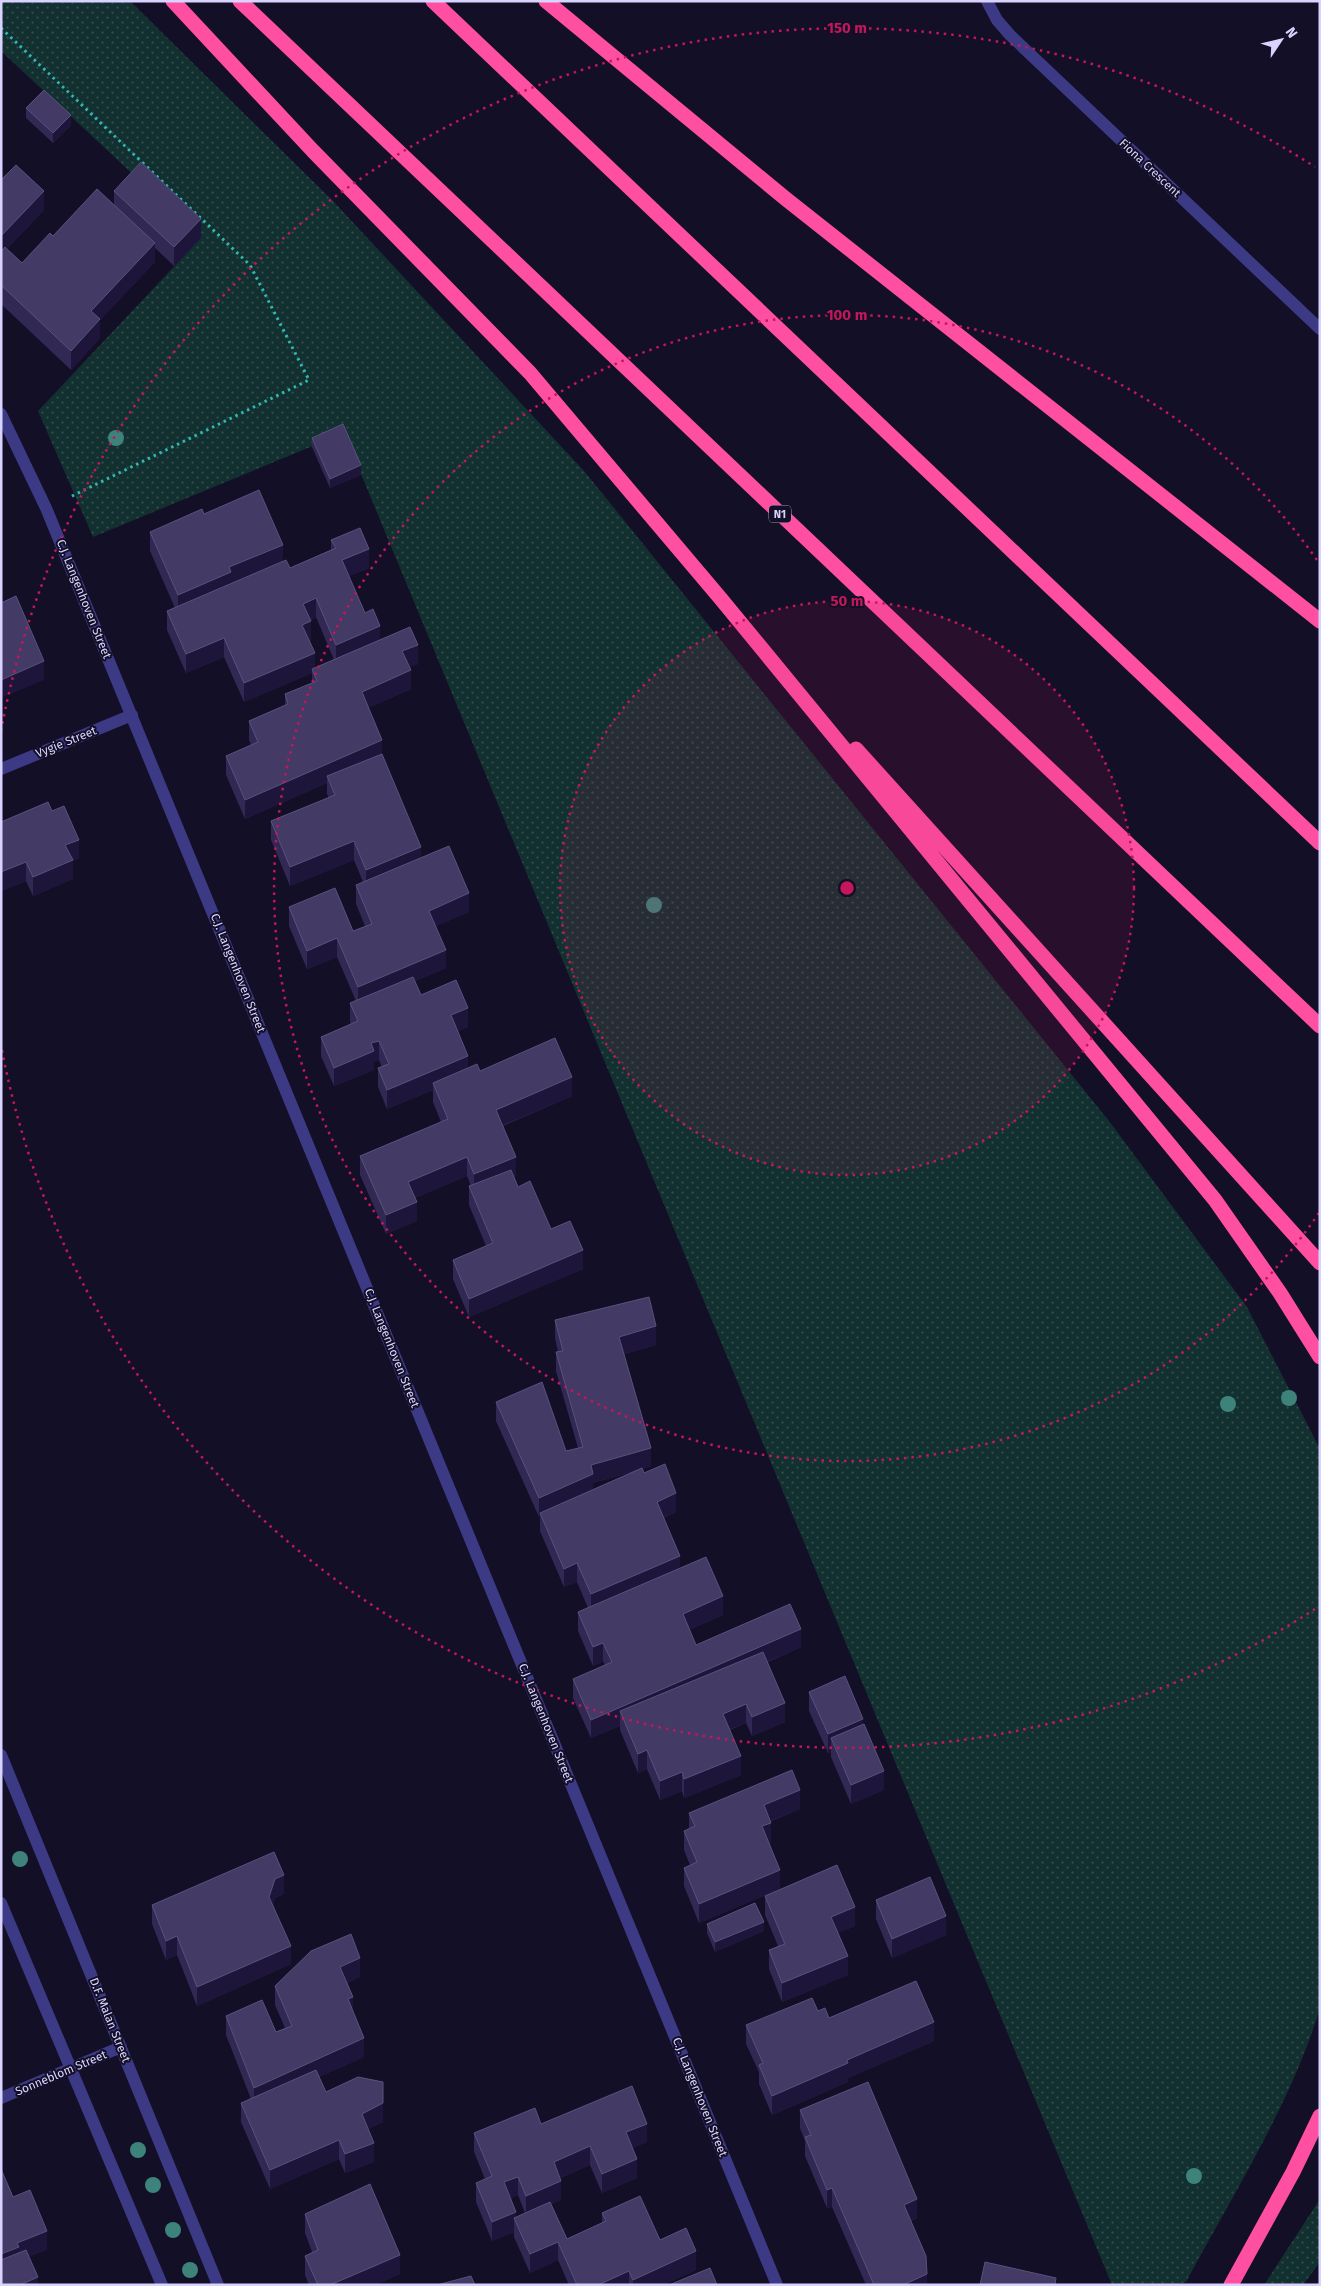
<svg xmlns="http://www.w3.org/2000/svg" width="1321" height="2286" viewBox="0 0 1321 2286" font-family="'Fira Sans',sans-serif">
<defs>
<pattern id="grass-dots" width="8" height="8" patternUnits="userSpaceOnUse" patternTransform="scale(1.25)"><rect width="8" height="8" fill="#12302f"/><path d="M2 2h.1M6 6h.1" fill="none" stroke="#344d4e" stroke-width="1.8" stroke-linecap="round"/></pattern>
</defs>
<rect width="100%" height="100%" fill="#130f26"/>
<!-- grass -->
<path fill="url(#grass-dots)" d="M 1,1 L 130,1 L 333,201 L 585,472 L 1109,1121 L 1247,1307 L 1320,1449 L 1320,2008 C 1291,2104 1233,2194 1186,2282 L 1177,2285 L 1112,2285 L 344,433 L 93,537 L 38,411 L 201,238 L 1,51 Z
M 1320,2199 L 1320,2262 L 1303,2285 L 1264,2285 Z"/>
<g fill="none" stroke-linecap="round" stroke-linejoin="round">
<!-- path -->
<path stroke="#2fb8b0" stroke-width="3" stroke-dasharray="2.5 4" stroke-linecap="butt" d="M 1,28 L 250,265 L 309,380 L 70,497"/>
<!-- minor -->
<path stroke="#3d3a85" stroke-width="12" d="M 987,1 L 997,20 L 1010,35 L 1320,329
M 1,414 L 46,508 L 777,2285
M 1,769 L 132,715
M 1,1755 L 218,2285
M 1,1903 L 162,2285
M 1,2098 L 121,2047"/>
<!-- motorway -->
<path stroke="#ff4fa3" stroke-width="15" d="M 173,1 L 313,151 L 530,373 L 721,599 L 1215,1200 L 1280,1293 L 1320,1357
M 240,1 L 1320,1026
M 433,1 L 1320,843
M 546,1 L 786,199 L 1320,621
M 856,749 L 1320,1263
M 1231,2285 L 1293,2172 L 1320,2116"/>
</g>
<!-- trees -->
<g fill="#3d827b">
<circle cx="116" cy="438" r="8"/>
<circle cx="654" cy="905" r="8"/>
<circle cx="1289" cy="1398" r="8"/>
<circle cx="1228" cy="1404" r="8"/>
<circle cx="20" cy="1859" r="8"/>
<circle cx="138" cy="2150" r="8"/>
<circle cx="1194" cy="2176" r="8"/>
<circle cx="153" cy="2185" r="8"/>
<circle cx="173" cy="2230" r="8"/>
<circle cx="190" cy="2270" r="8"/>
</g>
<!-- wall -->
<path fill="#312854" fill-rule="evenodd" d="M 26,108 L 71,125 L 53,143 L 26,118 Z
M 1,180 L 44,210 L 7,249 L 22,263 L 53,236 L 114,205 L 114,191 L 201,238 L 174,266 L 155,248 L 155,262 L 100,320 L 100,338 L 71,370 L 1,304 Z
M 312,438 L 361,475 L 330,488 L 312,447 Z
M 204,514 L 283,561 L 290,568 L 331,550 L 331,540 L 369,568 L 349,576 L 365,613 L 380,640 L 418,664 L 409,667 L 411,689 L 368,708 L 382,755 L 421,858 L 469,912 L 436,926 L 446,968 L 415,981 L 421,995 L 468,1027 L 458,1031 L 468,1068 L 572,1096 L 503,1126 L 516,1175 L 514,1177 L 518,1187 L 583,1269 L 469,1317 L 453,1279 L 453,1260 L 486,1246 L 469,1205 L 469,1186 L 471,1186 L 467,1176 L 415,1198 L 417,1221 L 386,1234 L 360,1175 L 360,1156 L 441,1122 L 433,1102 L 433,1090 L 387,1109 L 378,1087 L 378,1068 L 382,1067 L 379,1060 L 374,1061 L 374,1070 L 334,1086 L 321,1056 L 321,1037 L 351,1024 L 350,1022 L 350,1003 L 356,1001 L 337,957 L 307,969 L 289,926 L 289,907 L 353,931 L 365,926 L 356,904 L 356,885 L 363,882 L 354,860 L 290,886 L 271,840 L 271,821 L 329,798 L 327,794 L 327,783 L 245,819 L 226,775 L 226,756 L 251,745 L 249,740 L 249,721 L 285,705 L 285,694 L 312,683 L 312,673 L 244,702 L 224,657 L 186,673 L 167,630 L 167,611 L 175,608 L 150,551 L 150,532 ZM 316,617 L 334,660 L 315,668 L 309,641 L 311,640 L 310,620 Z
M 52,811 L 79,858 L 73,861 L 73,879 L 33,896 L 26,881 L 1,891 Z
M 555,1320 L 656,1345 L 624,1354 L 651,1466 L 642,1469 L 644,1473 L 676,1512 L 664,1518 L 680,1568 L 723,1615 L 689,1630 L 696,1645 L 801,1647 L 768,1662 L 785,1722 L 752,1736 L 746,1723 L 730,1730 L 741,1775 L 684,1798 L 682,1791 L 660,1800 L 647,1769 L 638,1773 L 620,1730 L 620,1726 L 591,1738 L 573,1698 L 573,1679 L 605,1665 L 603,1661 L 593,1666 L 578,1631 L 578,1612 L 588,1608 L 577,1582 L 564,1587 L 540,1531 L 540,1517 L 539,1517 L 496,1421 L 496,1402 L 566,1451 L 578,1448 L 556,1371 L 556,1352 L 558,1352 L 555,1338 ZM 639,1470 L 593,1490 L 593,1483 Z
M 809,1692 L 863,1724 L 884,1790 L 851,1804 L 831,1757 L 831,1752 L 828,1753 L 809,1711 Z
M 800,1809 L 771,1821 L 771,1842 L 768,1843 L 780,1889 L 699,1923 L 684,1886 L 684,1868 L 690,1865 L 684,1850 L 684,1831 L 689,1829 L 689,1813 Z
M 284,1894 L 275,1898 L 273,1905 L 291,1964 L 197,2006 L 177,1955 L 166,1960 L 152,1924 L 152,1905 Z
M 765,1896 L 855,1926 L 838,1933 L 848,1975 L 782,2002 L 769,1969 L 769,1950 L 778,1946 L 765,1915 Z
M 876,1900 L 946,1935 L 892,1958 L 876,1919 Z
M 707,1924 L 764,1931 L 715,1952 L 707,1933 Z
M 360,1977 L 347,1983 L 353,2012 L 364,2057 L 319,2077 L 326,2092 L 383,2122 L 368,2129 L 374,2162 L 345,2173 L 339,2159 L 270,2189 L 241,2122 L 241,2103 L 251,2099 L 226,2035 L 226,2016 L 276,2032 L 285,2028 L 275,2005 L 275,1986 Z
M 818,2011 L 829,2018 L 934,2041 L 848,2078 L 848,2082 L 772,2115 L 759,2084 L 759,2072 L 746,2044 L 746,2025 Z
M 800,2110 L 917,2218 L 911,2221 L 927,2285 L 866,2285 L 832,2207 L 827,2208 L 805,2156 L 805,2141 L 800,2128 Z
M 541,2124 L 647,2142 L 632,2148 L 637,2178 L 602,2193 L 590,2165 L 560,2178 L 561,2200 L 551,2204 L 567,2239 L 602,2223 L 602,2213 L 660,2240 L 696,2270 L 663,2285 L 569,2285 L 558,2260 L 530,2273 L 514,2237 L 514,2232 L 492,2241 L 476,2202 L 476,2183 L 485,2179 L 474,2152 L 474,2133 ZM 518,2195 L 525,2213 L 516,2217 L 511,2198 Z
M 305,2214 L 400,2274 L 375,2285 L 309,2285 L 305,2275 L 305,2256 L 312,2252 L 305,2233 Z"/>
<!-- shaded-wall -->
<path fill="#1d163a" d="M 71,115 L 71,125 L 53,143 L 53,133 Z
M 44,191 L 44,210 L 1,255 L 1,236 Z
M 201,219 L 201,238 L 174,266 L 174,247 Z
M 155,243 L 155,262 L 100,320 L 100,338 L 71,370 L 71,351 L 91,311 Z
M 361,465 L 361,475 L 330,488 L 330,479 Z
M 283,545 L 283,563 L 178,613 L 178,595 L 229,567 Z
M 369,549 L 369,568 L 342,579 L 342,560 Z
M 316,598 L 316,617 L 303,622 L 303,604 Z
M 311,621 L 311,640 L 302,644 L 302,625 Z
M 380,626 L 380,645 L 336,664 L 336,645 Z
M 224,638 L 224,657 L 186,673 L 186,654 Z
M 418,645 L 418,664 L 402,670 L 402,651 Z
M 315,653 L 315,672 L 312,669 L 312,673 L 244,702 L 244,683 Z
M 44,661 L 44,680 L 1,698 L 1,680 Z
M 411,670 L 411,689 L 362,711 L 362,692 Z
M 382,740 L 382,759 L 327,776 L 327,783 L 245,819 L 245,800 Z
M 79,840 L 79,858 L 73,861 L 73,879 L 33,896 L 33,877 L 65,845 Z
M 354,841 L 354,860 L 290,886 L 290,867 Z
M 421,847 L 421,866 L 366,888 L 366,870 Z
M 26,862 L 26,881 L 1,891 L 1,872 Z
M 469,893 L 469,912 L 429,929 L 429,911 Z
M 337,938 L 337,957 L 307,969 L 307,951 Z
M 446,950 L 446,968 L 358,1005 L 358,987 Z
M 468,1008 L 468,1027 L 451,1034 L 451,1015 Z
M 379,1041 L 379,1060 L 374,1061 L 374,1070 L 334,1086 L 334,1068 L 371,1043 Z
M 468,1056 L 468,1074 L 433,1083 L 433,1090 L 387,1109 L 387,1090 Z
M 572,1077 L 572,1096 L 496,1128 L 496,1110 Z
M 467,1157 L 467,1176 L 408,1201 L 408,1182 Z
M 516,1157 L 516,1175 L 474,1193 L 474,1174 Z
M 417,1202 L 417,1221 L 386,1234 L 386,1215 Z
M 583,1250 L 583,1269 L 469,1317 L 469,1299 Z
M 656,1326 L 656,1345 L 619,1355 L 619,1337 Z
M 651,1448 L 651,1466 L 593,1483 L 593,1493 L 540,1513 L 540,1517 L 539,1517 L 539,1498 L 591,1465 Z
M 676,1493 L 676,1512 L 657,1521 L 657,1502 Z
M 680,1556 L 680,1575 L 591,1613 L 591,1594 Z
M 577,1563 L 577,1582 L 564,1587 L 564,1569 Z
M 723,1596 L 723,1615 L 683,1633 L 683,1614 Z
M 801,1629 L 801,1647 L 625,1723 L 620,1711 L 620,1726 L 591,1738 L 591,1720 Z
M 603,1643 L 603,1661 L 593,1666 L 593,1647 Z
M 785,1703 L 785,1722 L 752,1736 L 752,1717 Z
M 746,1704 L 746,1723 L 723,1732 L 723,1714 Z
M 863,1719 L 863,1738 L 831,1738 L 831,1752 L 828,1753 L 828,1734 Z
M 647,1750 L 647,1769 L 638,1773 L 638,1754 Z
M 741,1756 L 741,1775 L 684,1798 L 684,1779 Z
M 884,1771 L 884,1790 L 851,1804 L 851,1785 Z
M 682,1772 L 682,1791 L 660,1800 L 660,1781 Z
M 800,1790 L 800,1809 L 764,1823 L 764,1805 Z
M 771,1823 L 771,1842 L 762,1845 L 762,1826 Z
M 780,1870 L 780,1889 L 699,1923 L 699,1904 Z
M 284,1875 L 284,1894 L 275,1898 L 269,1916 L 269,1897 L 275,1879 Z
M 855,1907 L 855,1926 L 831,1936 L 831,1917 Z
M 946,1916 L 946,1935 L 892,1958 L 892,1939 Z
M 764,1922 L 764,1931 L 715,1952 L 715,1942 Z
M 177,1936 L 177,1955 L 166,1960 L 166,1941 Z
M 291,1946 L 291,1964 L 197,2006 L 197,1987 Z
M 848,1956 L 848,1975 L 782,2002 L 782,1983 Z
M 360,1958 L 360,1977 L 340,1986 L 340,1967 Z
M 353,1997 L 353,2015 L 348,1999 Z
M 934,2022 L 934,2041 L 848,2078 L 848,2082 L 772,2115 L 772,2096 L 847,2060 Z
M 364,2038 L 364,2057 L 254,2106 L 254,2088 Z
M 383,2082 L 383,2122 L 362,2133 L 362,2114 Z
M 647,2124 L 647,2142 L 626,2151 L 626,2132 Z
M 339,2140 L 339,2159 L 270,2189 L 270,2170 Z
M 374,2143 L 374,2162 L 345,2173 L 345,2154 Z
M 590,2146 L 590,2165 L 554,2180 L 554,2162 Z
M 637,2159 L 637,2178 L 602,2193 L 602,2174 Z
M 518,2177 L 518,2195 L 504,2201 L 504,2182 Z
M 561,2181 L 561,2200 L 526,2215 L 526,2196 Z
M 832,2188 L 832,2207 L 827,2208 L 827,2190 Z
M 917,2199 L 917,2218 L 904,2224 L 904,2205 Z
M 516,2212 L 516,2224 L 514,2218 L 514,2232 L 492,2241 L 492,2222 Z
M 47,2231 L 47,2250 L 19,2261 L 1,2273 L 1,2254 L 17,2243 Z
M 558,2242 L 558,2260 L 530,2273 L 530,2254 Z
M 696,2251 L 696,2270 L 663,2285 L 633,2285 L 633,2280 Z
M 400,2255 L 400,2274 L 375,2285 L 330,2285 Z
M 629,2271 L 629,2285 L 598,2285 Z
M 927,2274 L 927,2285 L 903,2285 Z
M 38,2277 L 38,2285 L 20,2285 Z"/>
<!-- building -->
<path fill="#433a66" stroke="#5a527e" d="M 44,90 L 71,115 L 53,133 L 26,108 Z
M 141,162 L 201,219 L 174,247 L 114,191 Z
M 16,165 L 44,191 L 1,236 L 1,180 Z
M 97,189 L 155,243 L 91,311 L 100,319 L 71,351 L 1,285 L 1,252 L 5,247 L 22,263 L 50,233 L 53,236 Z
M 343,424 L 361,465 L 330,479 L 312,438 Z
M 259,490 L 283,545 L 229,567 L 231,572 L 178,595 L 150,532 L 202,509 L 204,514 Z
M 360,528 L 369,549 L 342,560 L 365,613 L 373,609 L 380,626 L 336,645 L 316,598 L 303,604 L 311,621 L 302,625 L 315,653 L 244,683 L 224,638 L 186,654 L 167,611 L 286,560 L 290,568 L 336,548 L 331,540 Z
M 16,596 L 44,661 L 1,680 L 1,603 Z
M 410,627 L 418,645 L 402,651 L 411,670 L 362,692 L 382,740 L 245,800 L 226,756 L 258,742 L 249,721 L 288,704 L 285,694 L 317,681 L 312,669 Z
M 382,754 L 421,847 L 366,870 L 354,841 L 290,867 L 271,821 L 335,795 L 327,776 Z
M 48,802 L 52,811 L 64,806 L 79,840 L 65,845 L 73,860 L 33,877 L 26,862 L 1,872 L 1,822 Z
M 449,846 L 469,893 L 429,911 L 446,950 L 358,987 L 337,938 L 307,951 L 289,907 L 335,888 L 353,931 L 372,924 L 356,885 Z
M 413,977 L 421,995 L 456,980 L 468,1008 L 451,1015 L 468,1056 L 387,1090 L 378,1068 L 389,1064 L 379,1041 L 371,1043 L 374,1051 L 334,1068 L 321,1037 L 358,1021 L 350,1003 Z
M 555,1038 L 572,1077 L 496,1110 L 516,1157 L 474,1174 L 467,1157 L 408,1182 L 417,1202 L 386,1215 L 360,1156 L 448,1119 L 433,1083 L 477,1064 L 480,1071 Z
M 511,1170 L 518,1187 L 530,1181 L 551,1229 L 570,1221 L 583,1250 L 469,1299 L 453,1260 L 493,1243 L 469,1186 Z
M 649,1297 L 656,1326 L 619,1337 L 651,1448 L 591,1465 L 593,1474 L 539,1498 L 496,1402 L 542,1382 L 566,1451 L 583,1447 L 556,1352 L 563,1351 L 555,1320 Z
M 665,1464 L 676,1493 L 657,1502 L 680,1556 L 591,1594 L 577,1563 L 564,1569 L 540,1513 L 642,1468 L 644,1473 Z
M 706,1557 L 723,1596 L 683,1614 L 696,1645 L 790,1604 L 801,1629 L 591,1720 L 573,1679 L 612,1662 L 603,1643 L 593,1647 L 578,1612 Z
M 763,1652 L 785,1703 L 752,1717 L 746,1704 L 723,1714 L 741,1756 L 684,1779 L 682,1772 L 660,1781 L 647,1750 L 638,1754 L 620,1711 Z
M 845,1676 L 863,1719 L 828,1734 L 809,1692 Z
M 864,1724 L 884,1771 L 851,1785 L 831,1738 Z
M 792,1770 L 800,1790 L 764,1805 L 771,1823 L 762,1826 L 780,1870 L 699,1904 L 684,1868 L 697,1862 L 684,1831 L 695,1826 L 689,1813 Z
M 274,1852 L 284,1875 L 275,1879 L 269,1897 L 291,1946 L 197,1987 L 177,1936 L 166,1941 L 152,1905 Z
M 837,1865 L 855,1907 L 831,1917 L 848,1956 L 782,1983 L 769,1950 L 785,1944 L 765,1896 Z
M 930,1877 L 946,1916 L 892,1939 L 876,1900 Z
M 755,1903 L 764,1922 L 715,1942 L 707,1924 Z
M 351,1934 L 360,1958 L 340,1967 L 353,1997 L 348,1999 L 364,2038 L 254,2088 L 226,2016 L 262,2000 L 276,2032 L 292,2026 L 275,1986 L 311,1951 Z
M 916,1981 L 934,2022 L 847,2060 L 848,2063 L 772,2096 L 759,2065 L 763,2063 L 746,2025 L 812,1998 L 818,2011 L 825,2008 L 829,2018 Z
M 316,2070 L 326,2092 L 358,2077 L 383,2082 L 383,2103 L 362,2114 L 374,2143 L 345,2154 L 339,2140 L 270,2170 L 241,2103 Z
M 868,2082 L 917,2199 L 904,2205 L 926,2256 L 927,2274 L 903,2285 L 874,2285 L 832,2188 L 827,2190 L 805,2137 L 811,2135 L 800,2110 Z
M 632,2086 L 647,2124 L 626,2132 L 637,2159 L 602,2174 L 590,2146 L 554,2162 L 561,2181 L 526,2196 L 518,2177 L 504,2182 L 516,2212 L 492,2222 L 476,2183 L 492,2176 L 474,2133 L 535,2108 L 541,2124 Z
M 1,2169 L 13,2197 L 30,2190 L 47,2231 L 17,2243 L 19,2247 L 1,2254 Z
M 370,2184 L 400,2255 L 330,2285 L 318,2285 L 305,2256 L 318,2250 L 305,2214 Z
M 640,2196 L 660,2240 L 686,2228 L 696,2251 L 633,2280 L 629,2271 L 598,2285 L 577,2285 L 558,2242 L 530,2254 L 514,2218 L 550,2202 L 567,2239 L 606,2221 L 602,2213 Z
M 26,2250 L 38,2277 L 20,2285 L 1,2285 L 1,2260 Z
M 985,2262 L 1056,2278 L 1055,2285 L 980,2285 Z
M 710,2268 L 717,2285 L 669,2285 Z
M 471,2276 L 475,2285 L 437,2285 Z"/>
<!-- distance rings -->
<circle cx="847" cy="888" r="287" fill="#c2185b" fill-opacity=".12"/>
<g fill="none" stroke="#c2185b" stroke-width="2.5" stroke-dasharray="2.5 5">
<circle cx="847" cy="888" r="287"/>
<path d="M1319 1213A573 573 0 1 1 1319 563"/>
<path d="M1315 1609A860 860 0 0 1 1 1045M1 731A860 860 0 0 1 1315 167"/>
</g>
<g text-anchor="middle" dominant-baseline="central" stroke-width="4" stroke-linejoin="round" paint-order="stroke">
<!-- shield labels -->
<rect fill="#130f26" stroke="#9e99be" stroke-width="1" x="769" y="505.5" width="22" height="17" rx="4"/>
<g font-size="11" font-weight="bold" fill="#d9d4ff">
<text x="780" y="514">N1</text>
</g>
<!-- street labels -->
<g font-size="12" fill="#d9d4ff" stroke="#130f26">
<text transform="translate(1150 168) rotate(43)">Fiona Crescent</text>
<text transform="translate(84 599) rotate(68)">C.J. Langenhoven Street</text>
<text transform="translate(66 742) rotate(-22)">Vygie Street</text>
<text transform="translate(238 973) rotate(68)">C.J. Langenhoven Street</text>
<text transform="translate(392 1348) rotate(68)">C.J. Langenhoven Street</text>
<text transform="translate(546 1723) rotate(68)">C.J. Langenhoven Street</text>
<text transform="translate(110 2020) rotate(68)">D.F. Malan Street</text>
<text transform="translate(61 2073) rotate(-23)">Sonneblom Street</text>
<text transform="translate(700 2097) rotate(68)">C.J. Langenhoven Street</text>
</g>
</g>
<circle cx="847" cy="888" r="8" fill="#c2185b" stroke="#130f26" stroke-width="2.5"/>
<g font-size="15" text-anchor="middle" font-weight="bold" fill="#c2185b" stroke="#130f26" stroke-width="4" stroke-linejoin="round" paint-order="stroke">
<text x="847" y="33">150 m</text>
<text x="847" y="320">100 m</text>
<text x="847" y="606">50 m</text>
</g>
<!-- border -->
<rect width="1321" height="2286" fill="none" stroke="#d9d4ff" stroke-width="5"/>
<!-- north arrow -->
<g transform="translate(1281 40) rotate(55)" stroke="#130f26" stroke-width="4" paint-order="stroke">
<path d="M0-4L9 19L0 12L-9 19Z" fill="#d9d4ff"/>
<text y="-8" font-size="14" font-weight="bold" text-anchor="middle" fill="#d9d4ff">N</text>
</g>
</svg>
